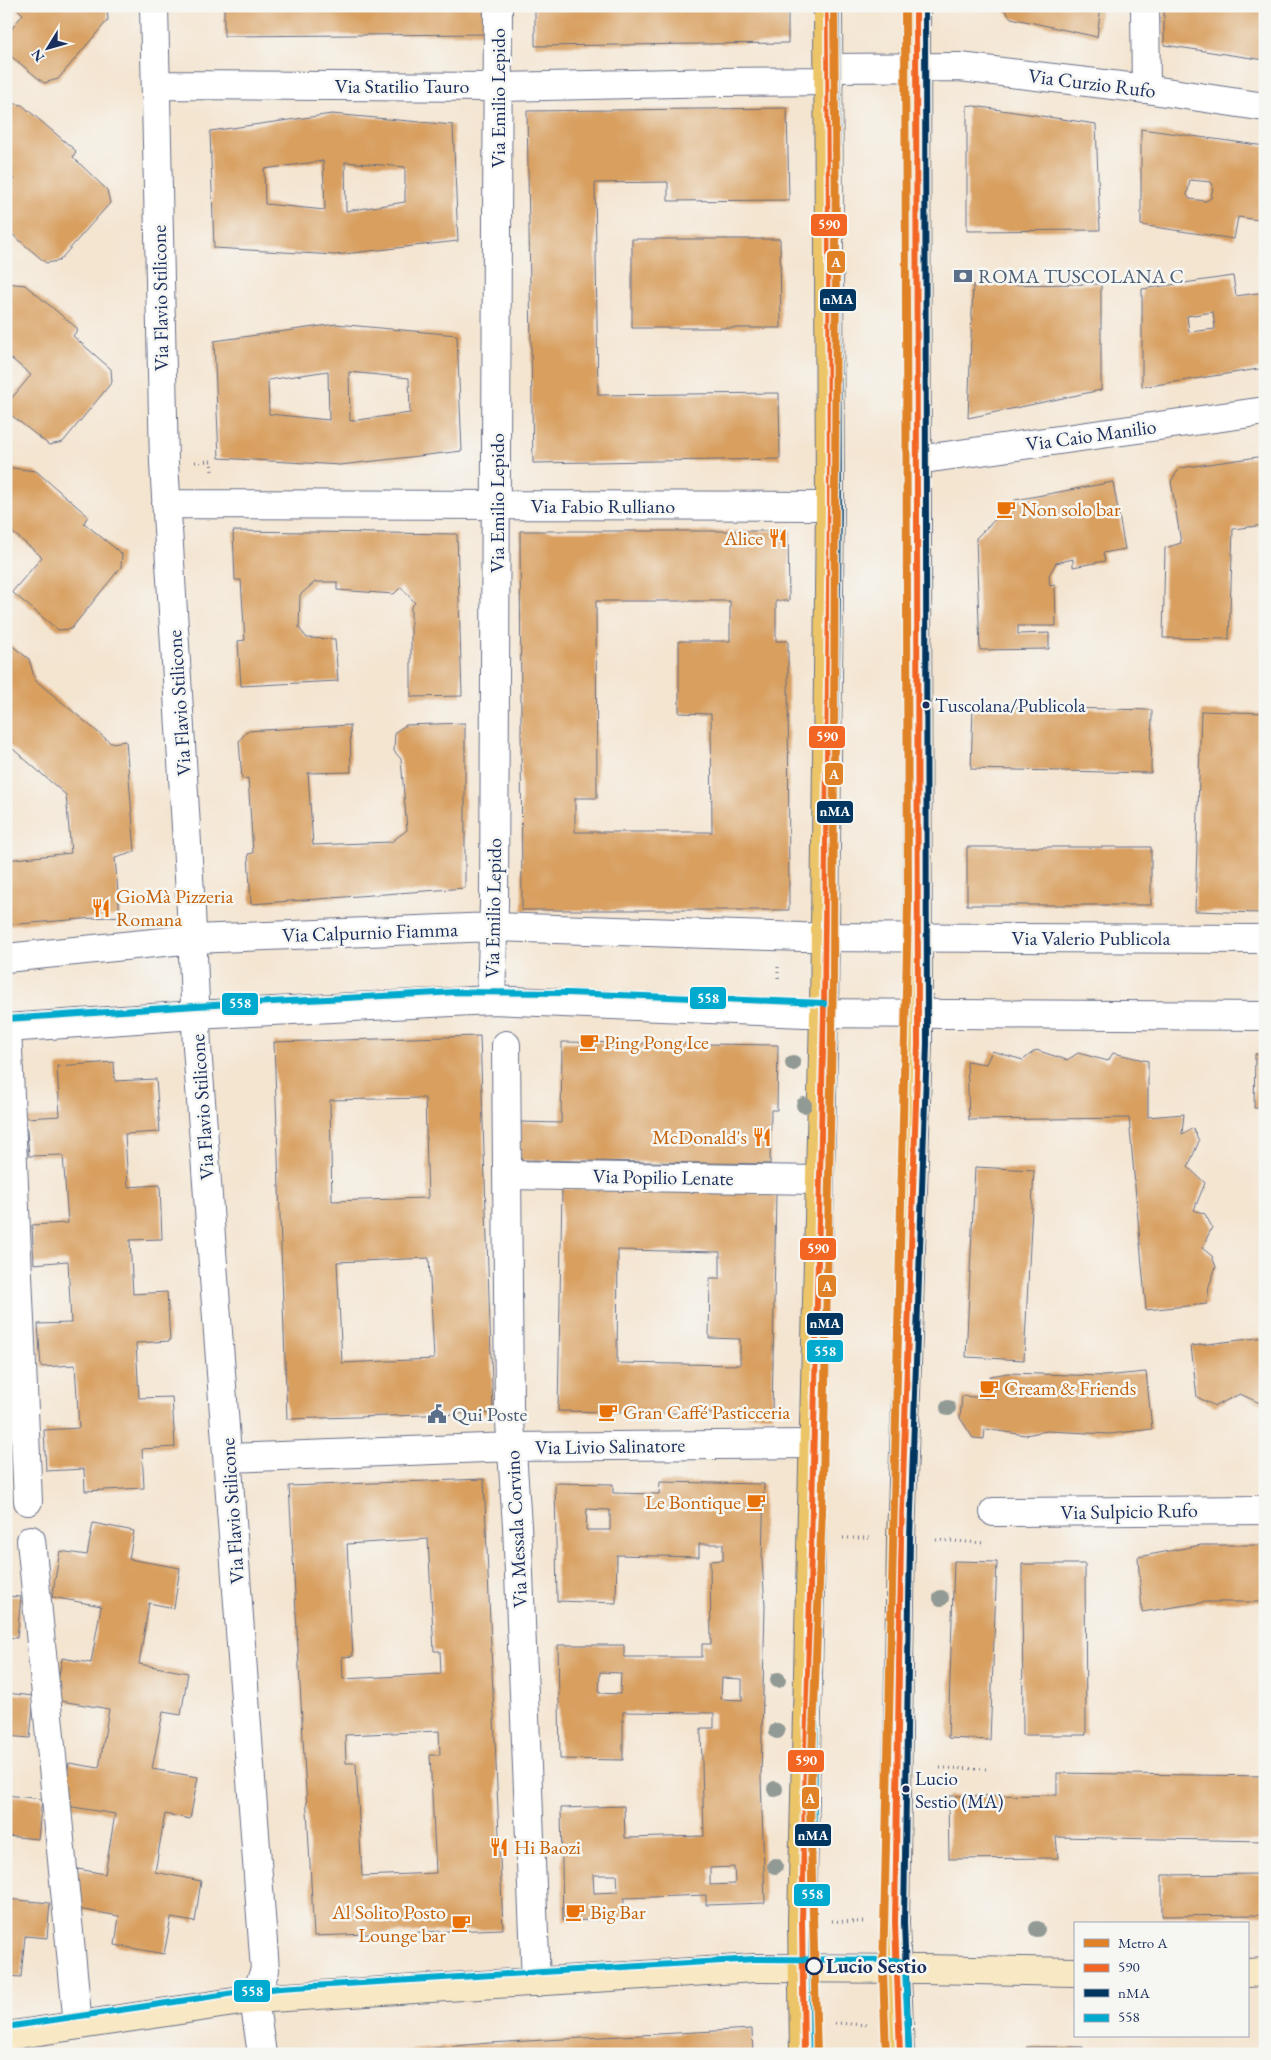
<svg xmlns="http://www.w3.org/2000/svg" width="1271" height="2060" viewBox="0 0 1271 2060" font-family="'EB Garamond',serif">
<rect width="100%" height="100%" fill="#f6f6f2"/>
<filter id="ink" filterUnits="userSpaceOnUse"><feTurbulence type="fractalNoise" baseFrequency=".02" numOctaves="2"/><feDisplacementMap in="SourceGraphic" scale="10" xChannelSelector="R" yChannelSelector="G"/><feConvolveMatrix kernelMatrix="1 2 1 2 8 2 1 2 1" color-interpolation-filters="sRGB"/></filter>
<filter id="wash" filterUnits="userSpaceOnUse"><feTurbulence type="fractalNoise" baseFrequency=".0096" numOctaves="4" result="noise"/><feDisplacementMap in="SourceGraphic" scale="20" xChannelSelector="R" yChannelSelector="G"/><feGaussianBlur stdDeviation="1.12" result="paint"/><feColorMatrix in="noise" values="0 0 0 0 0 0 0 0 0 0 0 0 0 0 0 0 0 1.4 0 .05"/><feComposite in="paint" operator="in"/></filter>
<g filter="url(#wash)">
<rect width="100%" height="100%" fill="#f4e5d1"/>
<g id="blocks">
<!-- building -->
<path fill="#d89f5e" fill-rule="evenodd" d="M 14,6 L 107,6 L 108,20 L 58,79 L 44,83 L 6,52 L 6,36 L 23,14 Z
M 224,6 L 486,6 L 486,34 L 224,36 Z
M 535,6 L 788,6 L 788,43 L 535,46 Z
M 1001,6 L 1101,6 L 1097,37 L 1011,18 Z
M 1164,6 L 1265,6 L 1265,60 L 1164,45 Z
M 6,102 L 22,105 L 76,151 L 73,157 L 107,190 L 110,203 L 59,261 L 46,263 L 6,229 L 6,189 L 14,179 L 6,172 Z
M 967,105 L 1096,124 L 1100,230 L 967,231 Z
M 787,108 L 789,200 L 668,201 L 668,182 L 595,183 L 598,395 L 779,393 L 780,459 L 533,463 L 527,111 Z
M 332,114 L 453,125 L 458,241 L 335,255 L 214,248 L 210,131 ZM 323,161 L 325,210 L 265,204 L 264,169 ZM 345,162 L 405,167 L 405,202 L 346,211 Z
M 1141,129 L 1265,146 L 1265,221 L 1238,217 L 1234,239 L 1141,225 ZM 1190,180 L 1211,182 L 1213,186 L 1211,198 L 1206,201 L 1190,199 L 1187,195 Z
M 632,239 L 780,239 L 781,328 L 632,328 Z
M 1233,276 L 1236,296 L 1265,292 L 1265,368 L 1142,387 L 1142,289 ZM 1213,312 L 1215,329 L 1189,332 L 1187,316 Z
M 6,283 L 25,285 L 78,329 L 73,336 L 111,369 L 112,382 L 63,442 L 49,445 L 6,411 L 6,405 L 31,375 L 6,354 Z
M 1101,284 L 1101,390 L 968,418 L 973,285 Z
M 336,324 L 457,335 L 462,451 L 340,465 L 219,458 L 214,341 ZM 328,371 L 329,420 L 269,414 L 268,380 ZM 349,372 L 409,378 L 410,413 L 350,421 Z
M 1265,456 L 1265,525 L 1233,529 L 1229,639 L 1163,638 L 1165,548 L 1181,543 L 1171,481 L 1180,468 Z
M 6,463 L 12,468 L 36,471 L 88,516 L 84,523 L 122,554 L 121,567 L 71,629 L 58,630 L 12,592 L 42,557 L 6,527 Z
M 1113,482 L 1125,549 L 1103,553 L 1105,561 L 1073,567 L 1073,559 L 1056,563 L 1049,575 L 1050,586 L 1055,585 L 1056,626 L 1018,626 L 1018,634 L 1049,633 L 1049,649 L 980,650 L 976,538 L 1015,500 Z
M 233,531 L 457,534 L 462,696 L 411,697 L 411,607 L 415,603 L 401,587 L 394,594 L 337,590 L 337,582 L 315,582 L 300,595 L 299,628 L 307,638 L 335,639 L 338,681 L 241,686 L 238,641 L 245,640 L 241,580 L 235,580 Z
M 520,531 L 788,531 L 789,601 L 776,601 L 776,641 L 788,641 L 789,910 L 522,910 ZM 596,601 L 730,601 L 730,641 L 679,641 L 679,713 L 711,714 L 712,832 L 575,832 L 575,798 L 597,798 Z
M 6,641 L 29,659 L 35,680 L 111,743 L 126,741 L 135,852 L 115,858 L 120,916 L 6,925 L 6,860 L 71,853 L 66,795 L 6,743 Z
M 973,706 L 1152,710 L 1151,773 L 971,769 Z
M 1201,711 L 1265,713 L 1260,913 L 1195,911 Z
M 465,723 L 465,888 L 251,904 L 248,854 L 253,853 L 248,778 L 242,779 L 239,741 L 247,731 L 350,725 L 351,772 L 308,773 L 313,845 L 391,842 L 407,830 L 401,759 L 394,751 L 395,732 L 406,725 Z
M 967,847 L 1151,847 L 1151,905 L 967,905 Z
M 480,1036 L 493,1413 L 287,1419 L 274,1042 ZM 425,1098 L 428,1198 L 332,1201 L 330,1100 ZM 429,1258 L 434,1359 L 342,1363 L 337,1262 Z
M 562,1042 L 778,1045 L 777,1110 L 771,1110 L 770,1164 L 520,1160 L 521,1122 L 561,1123 Z
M 1036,1050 L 1067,1060 L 1078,1053 L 1108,1061 L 1113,1053 L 1148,1061 L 1148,1117 L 1184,1114 L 1182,1134 L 1193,1128 L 1199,1141 L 1188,1167 L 1205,1183 L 1194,1210 L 1205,1214 L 1212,1227 L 1202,1248 L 1212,1256 L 1216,1267 L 1209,1286 L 1207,1304 L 1146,1310 L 1129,1118 L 969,1120 L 967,1061 L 986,1064 L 992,1051 L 1023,1060 Z
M 1255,1054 L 1265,1054 L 1265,1108 L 1254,1108 Z
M 114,1062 L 115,1081 L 156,1079 L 160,1132 L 125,1134 L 128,1187 L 160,1185 L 162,1239 L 130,1240 L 133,1294 L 167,1292 L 170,1341 L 136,1343 L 139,1398 L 172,1397 L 175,1447 L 142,1449 L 144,1488 L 85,1491 L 84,1469 L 46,1471 L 44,1430 L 79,1428 L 75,1365 L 41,1367 L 38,1324 L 71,1323 L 68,1261 L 34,1264 L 32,1225 L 68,1223 L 63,1155 L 29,1156 L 26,1118 L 60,1116 L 57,1066 Z
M 975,1167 L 1034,1170 L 1024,1360 L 966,1357 Z
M 562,1189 L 776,1193 L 772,1415 L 558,1411 ZM 618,1250 L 720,1252 L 720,1278 L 710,1278 L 709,1338 L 740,1339 L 740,1365 L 617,1363 Z
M 1265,1337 L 1265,1402 L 1262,1404 L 1240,1394 L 1215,1406 L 1197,1397 L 1191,1346 Z
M 1146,1372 L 1152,1429 L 1110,1434 L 1047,1431 L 1025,1435 L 985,1429 L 984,1439 L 973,1438 L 960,1418 L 962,1396 L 988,1398 L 990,1376 L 1008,1373 L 1104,1376 Z
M 484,1479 L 503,1929 L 314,1936 L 289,1486 ZM 428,1539 L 434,1651 L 440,1651 L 441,1674 L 343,1679 L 342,1657 L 353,1656 L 347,1544 ZM 439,1731 L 440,1755 L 430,1755 L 436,1873 L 362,1876 L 356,1763 L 346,1763 L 345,1735 Z
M 660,1482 L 764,1484 L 762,1561 L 765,1605 L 761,1778 L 765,1903 L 706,1905 L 706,1895 L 624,1898 L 624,1919 L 563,1921 L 561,1808 L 624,1806 L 625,1838 L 704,1836 L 701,1728 L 714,1728 L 714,1713 L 623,1712 L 623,1760 L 560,1759 L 558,1645 L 624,1645 L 624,1657 L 702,1657 L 702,1644 L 711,1644 L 710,1561 L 723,1560 L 723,1544 L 699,1544 L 699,1557 L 617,1555 L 616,1603 L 557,1601 L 555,1483 L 613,1484 L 613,1493 L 659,1494 ZM 587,1509 L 610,1510 L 610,1530 L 586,1530 ZM 600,1672 L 621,1673 L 620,1694 L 599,1693 ZM 722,1678 L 742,1679 L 742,1700 L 721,1699 ZM 734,1867 L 735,1884 L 710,1885 L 710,1868 ZM 593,1875 L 617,1875 L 618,1892 L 594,1893 Z
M 93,1523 L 134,1531 L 129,1559 L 180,1568 L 174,1608 L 149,1603 L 139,1664 L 188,1673 L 181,1715 L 163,1712 L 152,1769 L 198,1777 L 190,1819 L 165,1814 L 155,1872 L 201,1881 L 195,1922 L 171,1918 L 164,1954 L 115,1945 L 119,1916 L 72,1908 L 78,1869 L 105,1874 L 115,1814 L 61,1805 L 69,1763 L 99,1768 L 109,1709 L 55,1700 L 62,1658 L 91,1663 L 101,1606 L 52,1597 L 60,1551 L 87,1555 Z
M 1201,1545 L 1265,1545 L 1265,1602 L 1206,1602 L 1142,1612 L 1138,1557 Z
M 954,1561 L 997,1562 L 990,1740 L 948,1738 Z
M 1022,1564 L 1085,1564 L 1086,1735 L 1023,1735 Z
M 6,1596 L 21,1597 L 17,1638 L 6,1637 Z
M 6,1693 L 34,1696 L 30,1738 L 6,1736 Z
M 1057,1773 L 1265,1776 L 1265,1841 L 1056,1837 L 1058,1858 L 949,1859 L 948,1796 L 1057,1795 Z
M 6,1795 L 42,1799 L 38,1839 L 6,1836 Z
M 1265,1874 L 1265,1915 L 1162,1916 L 1162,1875 Z
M 6,1899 L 50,1903 L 47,1938 L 25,1936 L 21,1977 L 6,1976 Z
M 752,2029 L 753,2054 L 367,2054 L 489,2043 Z
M 1027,2047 L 1083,2047 L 1083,2054 L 1027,2054 Z"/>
</g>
</g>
<g filter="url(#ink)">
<use href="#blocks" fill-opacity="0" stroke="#676f86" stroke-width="1"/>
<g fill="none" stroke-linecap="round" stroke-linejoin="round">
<!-- street casing -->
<g stroke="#676f86" stroke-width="30">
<path id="street" d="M 154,6 L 164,463 L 191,910 L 197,1047 L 265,1970 L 254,1999 L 262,2054
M 1145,6 L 1146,89
M 829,68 L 960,67 L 1146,89 L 1265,107
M 156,85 L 498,87 L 720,82 L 829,81
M 917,460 L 1265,411
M 166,504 L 830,506
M 6,958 L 193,939 L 493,927 L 802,937 L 1265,939
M 491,1000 L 494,903 L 498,6
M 6,1028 L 195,1015 L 491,1000 L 805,1013 L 1265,1016
M 7,1028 L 28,1501
M 506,1045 L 509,1407 L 517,1526 L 536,1982
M 507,1175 L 820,1180
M 228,1458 L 511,1447 L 812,1444
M 994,1512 L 1265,1510
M 31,1540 L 78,2025"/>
</g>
<!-- secondary casing -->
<g stroke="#676f86" stroke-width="30">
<path id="secondary" d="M 1247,1973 L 1265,1972
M 6,2036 L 254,1999 L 755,1968 L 922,1969 L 1075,1972"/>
</g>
<!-- primary casing -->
<g stroke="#676f86" stroke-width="30">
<path id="primary" d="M 804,2054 L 802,1921 L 824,1012 L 830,506 L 828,6
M 900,2054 L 895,1923 L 901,1539 L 918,1044 L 916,6"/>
</g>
<!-- path -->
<path stroke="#676f86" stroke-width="3" stroke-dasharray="1 4" stroke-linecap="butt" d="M 195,462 L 211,461 L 212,472
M 778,967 L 778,980
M 843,1538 L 871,1538
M 936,1540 L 984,1543
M 940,1768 L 990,1769
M 832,1921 L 863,1922
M 835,2023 L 868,2025"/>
<!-- street -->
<use href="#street" stroke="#fff" stroke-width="28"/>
<!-- secondary -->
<use href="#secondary" stroke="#f8e8c3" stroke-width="28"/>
<!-- primary -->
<use href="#primary" stroke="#edc569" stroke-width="28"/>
<!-- bus-1 casing -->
<g stroke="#f6f6f2" stroke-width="10">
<path id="bus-1" d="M 804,2054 L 802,1921 L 824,1012 L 830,506 L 828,6
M 900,2054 L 895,1923 L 901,1539 L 918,1044 L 916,6"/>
</g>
<!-- bus-2 casing -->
<g stroke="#f6f6f2" stroke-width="10">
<path id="bus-2" d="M 813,2054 L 811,1921 L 833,1012 L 839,506 L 837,6
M 909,2054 L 904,1923 L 910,1539 L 927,1044 L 925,6"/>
</g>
<!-- bus-3 casing -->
<g stroke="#f6f6f2" stroke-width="10">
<path id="bus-3" d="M 6,1019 L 195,1006 L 456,992 L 568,993 L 824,1003 L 831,1007 L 833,1012 L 811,1921 L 813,2054
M 6,2027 L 241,1992 L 280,1988 L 754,1959 L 896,1960 L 902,1962 L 905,1968 L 909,2054"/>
</g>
<!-- bus-1 -->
<use href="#bus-1" stroke="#f26522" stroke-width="6"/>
<!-- bus-2 -->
<use href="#bus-2" stroke="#00365f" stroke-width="6"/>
<!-- bus-3 -->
<use href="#bus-3" stroke="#00a9ce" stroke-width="6"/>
<!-- metro-1 casing -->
<g stroke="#f6f6f2" stroke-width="11">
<path id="metro-1" d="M 817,2054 L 810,1807 L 823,1485 L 833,976 L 836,243 L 834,6
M 886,2054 L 883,1971 L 908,906 L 905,6"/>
</g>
<!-- metro-1 -->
<use href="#metro-1" stroke="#e08225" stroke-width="8"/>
</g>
<!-- trees -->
<g fill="#929a95">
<circle cx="793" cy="1063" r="8"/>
<circle cx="804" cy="1105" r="8"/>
<circle cx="948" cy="1408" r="8"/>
<circle cx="941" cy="1598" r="8"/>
<circle cx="778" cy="1680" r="8"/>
<circle cx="777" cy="1731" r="8"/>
<circle cx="775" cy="1789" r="8"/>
<circle cx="775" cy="1866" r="8"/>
<circle cx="1037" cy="1929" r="8"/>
</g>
</g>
<!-- icons -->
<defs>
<g id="bank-bare" transform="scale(1.5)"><path d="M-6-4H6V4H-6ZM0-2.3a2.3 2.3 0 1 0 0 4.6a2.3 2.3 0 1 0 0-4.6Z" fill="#5c6f8a" stroke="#f6f6f2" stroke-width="2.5" paint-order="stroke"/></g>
<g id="cafe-bare" transform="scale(1.5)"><path d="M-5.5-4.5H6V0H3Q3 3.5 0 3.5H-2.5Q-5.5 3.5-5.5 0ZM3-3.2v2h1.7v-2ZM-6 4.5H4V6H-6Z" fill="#e8710a" stroke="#f6f6f2" stroke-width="2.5" paint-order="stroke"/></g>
<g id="restaurant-bare" transform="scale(1.5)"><path d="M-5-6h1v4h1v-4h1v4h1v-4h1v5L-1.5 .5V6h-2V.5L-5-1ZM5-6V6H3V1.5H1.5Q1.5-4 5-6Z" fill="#e8710a" stroke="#f6f6f2" stroke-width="2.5" paint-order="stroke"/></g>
<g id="civic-bare" transform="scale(1.5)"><path d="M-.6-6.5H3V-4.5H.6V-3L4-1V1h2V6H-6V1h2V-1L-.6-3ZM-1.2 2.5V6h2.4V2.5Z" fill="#5c6f8a" stroke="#f6f6f2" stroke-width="2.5" paint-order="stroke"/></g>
</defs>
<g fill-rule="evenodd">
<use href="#bank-bare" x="963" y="276"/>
<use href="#cafe-bare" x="1006" y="509"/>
<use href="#restaurant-bare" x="778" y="538"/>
<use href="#restaurant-bare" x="101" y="908"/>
<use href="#cafe-bare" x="589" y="1042"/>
<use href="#restaurant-bare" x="762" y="1137"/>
<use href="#cafe-bare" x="989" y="1388"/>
<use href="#cafe-bare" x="608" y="1412"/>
<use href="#civic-bare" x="437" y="1414"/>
<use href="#cafe-bare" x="756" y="1502"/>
<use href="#restaurant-bare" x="499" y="1847"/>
<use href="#cafe-bare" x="575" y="1912"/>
<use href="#cafe-bare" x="461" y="1923"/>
</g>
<!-- markers -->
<g fill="#1b2f5e" stroke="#f6f6f2" stroke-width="2">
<circle cx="926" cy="705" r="4.5"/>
<circle cx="906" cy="1789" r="4.5"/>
</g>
<circle fill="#f6f6f2" stroke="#1b2f5e" stroke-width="2.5" cx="814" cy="1966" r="8"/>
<g text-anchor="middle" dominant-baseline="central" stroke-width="5" stroke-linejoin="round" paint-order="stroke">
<!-- bus labels -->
<g font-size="19" fill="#1b2f5e" stroke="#f6f6f2" text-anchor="start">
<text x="935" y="705">Tuscolana/Publicola</text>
<text x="915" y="1778">Lucio<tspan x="915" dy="23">Sestio (MA)</tspan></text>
</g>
<!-- street labels -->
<g font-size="20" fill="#1b2f5e" stroke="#f6f6f2">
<text transform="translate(1092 83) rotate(7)">Via Curzio Rufo</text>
<text x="402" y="86">Via Statilio Tauro</text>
<text transform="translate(498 98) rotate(-90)">Via Emilio Lepido</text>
<text transform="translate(160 298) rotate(-91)">Via Flavio Stilicone</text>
<text transform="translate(1091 435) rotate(-8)">Via Caio Manilio</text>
<text transform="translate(497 503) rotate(-90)">Via Emilio Lepido</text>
<text x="603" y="506">Via Fabio Rulliano</text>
<text transform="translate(179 703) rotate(-94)">Via Flavio Stilicone</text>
<text transform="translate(493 908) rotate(-89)">Via Emilio Lepido</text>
<text transform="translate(370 932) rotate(-2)">Via Calpurnio Fiamma</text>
<text x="1091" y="938">Via Valerio Publicola</text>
<text transform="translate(202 1107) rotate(-94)">Via Flavio Stilicone</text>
<text transform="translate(663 1177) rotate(1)">Via Popilio Lenate</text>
<text transform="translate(610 1446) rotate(-1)">Via Livio Salinatore</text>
<text transform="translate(232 1511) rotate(-94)">Via Flavio Stilicone</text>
<text transform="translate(1129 1511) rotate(-1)">Via Sulpicio Rufo</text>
<text transform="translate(516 1529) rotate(-93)">Via Messala Corvino</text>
</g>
<!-- service labels -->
<g font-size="20" fill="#4e5e75" stroke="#f6f6f2" text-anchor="start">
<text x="978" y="276">ROMA TUSCOLANA C</text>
<text x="452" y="1414">Qui Poste</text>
</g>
<!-- food labels -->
<g font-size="20" fill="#c56008" stroke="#f6f6f2" text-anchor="start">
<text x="1021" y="509">Non solo bar</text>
<text x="763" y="538" text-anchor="end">Alice</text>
<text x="116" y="896">GioMà Pizzeria<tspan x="116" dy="23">Romana</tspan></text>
<text x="604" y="1042">Ping Pong Ice</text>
<text x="747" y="1137" text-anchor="end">McDonald's</text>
<text x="1004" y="1388">Cream &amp; Friends</text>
<text x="623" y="1412">Gran Caffé Pasticceria</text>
<text x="741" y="1502" text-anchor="end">Le Bontique</text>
<text x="514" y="1847">Hi Baozi</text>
<text x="446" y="1912" text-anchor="end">Al Solito Posto<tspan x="446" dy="23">Lounge bar</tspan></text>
<text x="590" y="1912">Big Bar</text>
</g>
<!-- stop labels -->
<g font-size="20" font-weight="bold" fill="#1b2f5e" stroke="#f6f6f2" text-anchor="start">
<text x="826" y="1966">Lucio Sestio</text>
</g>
</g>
<g stroke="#f6f6f2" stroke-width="2">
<rect x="810" y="213" width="38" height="24" rx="5" fill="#f26522"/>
<rect x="826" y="250" width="20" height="24" rx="5" fill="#e08225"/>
<rect x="819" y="288" width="38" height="24" rx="5" fill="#00365f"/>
<rect x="808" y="725" width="38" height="24" rx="5" fill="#f26522"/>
<rect x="824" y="762" width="20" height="24" rx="5" fill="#e08225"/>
<rect x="816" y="800" width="38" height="24" rx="5" fill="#00365f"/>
<rect x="689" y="986" width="38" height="24" rx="5" fill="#00a9ce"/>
<rect x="221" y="992" width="38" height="24" rx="5" fill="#00a9ce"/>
<rect x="799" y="1237" width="38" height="24" rx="5" fill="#f26522"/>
<rect x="817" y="1274" width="20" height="24" rx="5" fill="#e08225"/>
<rect x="806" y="1312" width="38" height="24" rx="5" fill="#00365f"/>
<rect x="806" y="1339" width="38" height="24" rx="5" fill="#00a9ce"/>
<rect x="787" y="1749" width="38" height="24" rx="5" fill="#f26522"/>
<rect x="801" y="1786" width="19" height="24" rx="5" fill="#e08225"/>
<rect x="794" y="1823" width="38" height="24" rx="5" fill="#00365f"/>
<rect x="793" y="1883" width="38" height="24" rx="5" fill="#00a9ce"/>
<rect x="233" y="1979" width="38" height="24" rx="5" fill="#00a9ce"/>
</g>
<g font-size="14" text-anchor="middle" font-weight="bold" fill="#fff">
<text x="829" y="229">590</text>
<text x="836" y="267">A</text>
<text x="838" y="304">nMA</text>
<text x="827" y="741">590</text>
<text x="834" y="779">A</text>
<text x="835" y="816">nMA</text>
<text x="708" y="1003">558</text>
<text x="240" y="1008">558</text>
<text x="818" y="1253">590</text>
<text x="827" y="1291">A</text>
<text x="825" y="1328">nMA</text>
<text x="825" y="1356">558</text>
<text x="806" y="1765">590</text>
<text x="810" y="1803">A</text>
<text x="813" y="1840">nMA</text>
<text x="812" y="1899">558</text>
<text x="252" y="1996">558</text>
</g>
<!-- margin -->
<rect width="1271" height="2060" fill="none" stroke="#f6f6f2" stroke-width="25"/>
<!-- legend -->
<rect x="1074" y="1922" width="175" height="115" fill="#f6f6f2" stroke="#9ea6b7"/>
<rect x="1084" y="1939" width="25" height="8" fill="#e08225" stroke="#9ea6b7"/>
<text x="1118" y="1948" font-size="15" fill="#1b2f5e">Metro A</text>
<rect x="1084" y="1964" width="25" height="8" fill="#f26522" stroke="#9ea6b7"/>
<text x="1118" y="1972" font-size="15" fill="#1b2f5e">590</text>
<rect x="1084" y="1989" width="25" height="8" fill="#00365f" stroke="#9ea6b7"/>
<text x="1118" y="1998" font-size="15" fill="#1b2f5e">nMA</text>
<rect x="1084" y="2014" width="25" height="8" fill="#00a9ce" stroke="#9ea6b7"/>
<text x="1118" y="2022" font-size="15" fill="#1b2f5e">558</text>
<!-- north arrow -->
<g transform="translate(48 48) rotate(233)" stroke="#f6f6f2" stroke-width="4" paint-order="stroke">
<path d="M0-4L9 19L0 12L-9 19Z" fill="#1b2f5e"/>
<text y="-8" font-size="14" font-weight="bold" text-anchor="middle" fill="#1b2f5e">N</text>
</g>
</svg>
